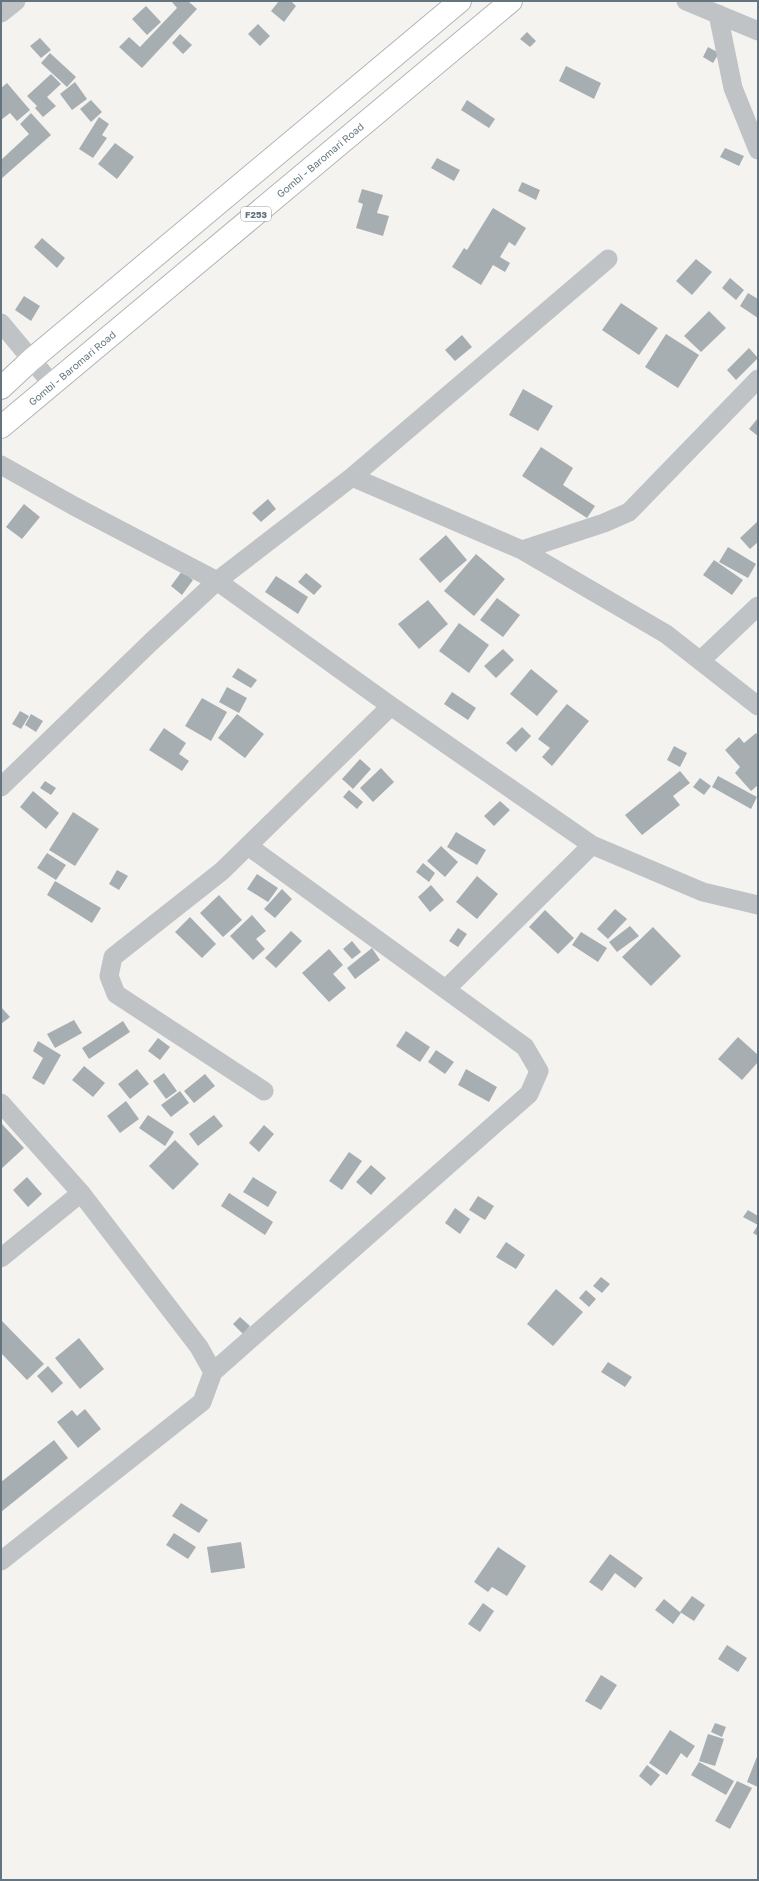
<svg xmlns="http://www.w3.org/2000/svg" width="759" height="1881" viewBox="0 0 759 1881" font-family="'Golos Text',sans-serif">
<rect width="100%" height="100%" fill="#f4f3f0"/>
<!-- building -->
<path fill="#a6aeb2" d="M 173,1 L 188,1 L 197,9 L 142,68 L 119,47 L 129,37 L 140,47 L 177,8 L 172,2 Z
M 279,1 L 291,1 L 296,6 L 284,22 L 271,11 Z
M 146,6 L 161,22 L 147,35 L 132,19 Z
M 258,24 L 270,36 L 260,46 L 248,34 Z
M 527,32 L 536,41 L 530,47 L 520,39 Z
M 180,34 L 192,45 L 183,54 L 172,43 Z
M 40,38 L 51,50 L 41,58 L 30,46 Z
M 708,47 L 719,53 L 713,63 L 703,57 Z
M 50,53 L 76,77 L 67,87 L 41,63 Z
M 566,66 L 601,83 L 594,99 L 559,81 Z
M 51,74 L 61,84 L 47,97 L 56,106 L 43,117 L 35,108 L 37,106 L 27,96 Z
M 75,82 L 87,99 L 72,110 L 60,94 Z
M 7,83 L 30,110 L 17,121 L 10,113 L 1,120 L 1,88 Z
M 91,100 L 102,112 L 91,122 L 80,109 Z
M 467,100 L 495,119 L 489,128 L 461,110 Z
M 31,113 L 51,135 L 1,179 L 1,160 L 29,134 L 20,124 Z
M 99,117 L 109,124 L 102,135 L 107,138 L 93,158 L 79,149 Z
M 115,143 L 134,157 L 117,179 L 98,164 Z
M 725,148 L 744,156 L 739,166 L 720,157 Z
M 437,158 L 460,170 L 454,181 L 431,168 Z
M 522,182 L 540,190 L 536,200 L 518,191 Z
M 362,189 L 383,195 L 377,213 L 389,216 L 383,236 L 356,228 L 363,204 L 358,202 Z
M 493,208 L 526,228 L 515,246 L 509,242 L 500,257 L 510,263 L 505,272 L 493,265 L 481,285 L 452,267 L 464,248 L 467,250 Z
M 42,238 L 65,258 L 57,268 L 34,247 Z
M 696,259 L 712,272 L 692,295 L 676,281 Z
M 730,278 L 744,290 L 736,300 L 722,288 Z
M 748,293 L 758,299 L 758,318 L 740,306 Z
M 24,296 L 40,306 L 31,321 L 15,310 Z
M 621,303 L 658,328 L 639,355 L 602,330 Z
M 709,311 L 726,328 L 701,352 L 684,336 Z
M 666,334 L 699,355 L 678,388 L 645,367 Z
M 462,335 L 472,347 L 455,361 L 445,350 Z
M 749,348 L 758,358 L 736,380 L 727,370 Z
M 523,389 L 553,406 L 538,431 L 509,415 Z
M 758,418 L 758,436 L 749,429 Z
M 541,447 L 573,468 L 563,485 L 595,506 L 587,518 L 522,476 Z
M 268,499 L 276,509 L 261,522 L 252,513 Z
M 24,504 L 40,517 L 22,539 L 6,527 Z
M 758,521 L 758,542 L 750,549 L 740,538 Z
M 446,535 L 467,560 L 440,583 L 419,559 Z
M 728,547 L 756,564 L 748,578 L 719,562 Z
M 476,554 L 505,579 L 474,616 L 444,591 Z
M 714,560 L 743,580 L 732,595 L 703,575 Z
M 182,571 L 193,580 L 182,595 L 171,586 Z
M 306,573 L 322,586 L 314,595 L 298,582 Z
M 276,576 L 308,597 L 298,614 L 265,592 Z
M 497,598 L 520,615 L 503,637 L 480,620 Z
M 428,600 L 448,624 L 419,649 L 398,624 Z
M 459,623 L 489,645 L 469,673 L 439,651 Z
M 503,649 L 514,660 L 496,678 L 484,666 Z
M 238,668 L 257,680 L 251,688 L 232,677 Z
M 531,669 L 558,691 L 537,716 L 510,694 Z
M 227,687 L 247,698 L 239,713 L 219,702 Z
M 452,692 L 476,708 L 468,720 L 444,704 Z
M 202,698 L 227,712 L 211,741 L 185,726 Z
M 567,704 L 589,721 L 552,766 L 542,757 L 550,748 L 538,739 Z
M 20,711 L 29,716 L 21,729 L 12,724 Z
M 31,714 L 43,721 L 36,732 L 25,725 Z
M 237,714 L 264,734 L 245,758 L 218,738 Z
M 522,727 L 531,736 L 516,752 L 506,743 Z
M 164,728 L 186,743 L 179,754 L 189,761 L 182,771 L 149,750 Z
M 756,733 L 758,736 L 758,785 L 751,791 L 735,773 L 740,767 L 725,750 L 739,737 L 744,743 Z
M 674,746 L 687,753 L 680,767 L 667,760 Z
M 360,759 L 371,769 L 353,789 L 342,779 Z
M 381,768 L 394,782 L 373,802 L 360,788 Z
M 680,771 L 690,783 L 673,796 L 680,805 L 642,835 L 625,815 Z
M 718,776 L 757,797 L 751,809 L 712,787 Z
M 700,778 L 711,786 L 704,795 L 693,787 Z
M 45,781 L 56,788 L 51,795 L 40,788 Z
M 349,790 L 363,802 L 357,809 L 343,797 Z
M 33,791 L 59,813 L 46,829 L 20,807 Z
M 500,801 L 510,810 L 494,826 L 484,816 Z
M 73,812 L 99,829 L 75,866 L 49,850 Z
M 456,832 L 486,850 L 477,865 L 447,847 Z
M 441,846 L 458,862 L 445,877 L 427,861 Z
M 47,853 L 66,865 L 56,880 L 37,868 Z
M 423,863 L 435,873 L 429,882 L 416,872 Z
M 117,870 L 128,876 L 119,890 L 109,884 Z
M 257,874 L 278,888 L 268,902 L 247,889 Z
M 477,876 L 498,894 L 477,919 L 456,902 Z
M 55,881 L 101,908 L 92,923 L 47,895 Z
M 431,885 L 444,900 L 430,912 L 418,897 Z
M 282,889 L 292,899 L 275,918 L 264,909 Z
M 219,895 L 242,920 L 223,937 L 200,913 Z
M 615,909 L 627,919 L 608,939 L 597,929 Z
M 545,910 L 574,938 L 558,954 L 529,927 Z
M 252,915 L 266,931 L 256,939 L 265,949 L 253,960 L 230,936 Z
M 190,917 L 216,944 L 202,958 L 175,932 Z
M 630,926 L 639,936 L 617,952 L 609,942 Z
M 653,927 L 681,956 L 651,986 L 622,957 Z
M 458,928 L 467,934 L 458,947 L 449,941 Z
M 291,931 L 302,941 L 276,968 L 265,958 Z
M 581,932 L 607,948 L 598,962 L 572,945 Z
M 352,941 L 361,952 L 352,959 L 343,949 Z
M 372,948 L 380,960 L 355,979 L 347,968 Z
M 329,949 L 343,965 L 333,974 L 346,988 L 329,1002 L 302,973 Z
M 1,1007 L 10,1017 L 1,1024 Z
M 74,1020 L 82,1033 L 55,1048 L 47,1034 Z
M 123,1021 L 130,1032 L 89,1059 L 82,1048 Z
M 406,1031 L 430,1047 L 420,1062 L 396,1046 Z
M 738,1037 L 758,1055 L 758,1062 L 742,1080 L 718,1059 Z
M 158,1038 L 170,1047 L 160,1060 L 148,1051 Z
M 38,1041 L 61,1055 L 44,1085 L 32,1078 L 43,1058 L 33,1051 Z
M 436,1050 L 454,1062 L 445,1074 L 428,1062 Z
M 84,1066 L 105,1083 L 93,1097 L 72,1080 Z
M 137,1069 L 149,1084 L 130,1099 L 118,1084 Z
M 466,1069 L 497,1087 L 489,1102 L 458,1085 Z
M 164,1073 L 177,1091 L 166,1099 L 153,1081 Z
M 205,1074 L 215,1086 L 194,1103 L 184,1091 Z
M 180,1091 L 189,1103 L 171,1117 L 161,1105 Z
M 126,1101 L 139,1119 L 120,1133 L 107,1116 Z
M 148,1115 L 174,1132 L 165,1146 L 139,1128 Z
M 214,1115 L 223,1126 L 198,1146 L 189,1134 Z
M 1,1123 L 24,1148 L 1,1169 Z
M 264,1125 L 274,1134 L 259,1152 L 249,1143 Z
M 175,1140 L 199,1164 L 173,1190 L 149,1166 Z
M 349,1152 L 362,1161 L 342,1190 L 329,1181 Z
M 371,1165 L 386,1178 L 371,1195 L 356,1182 Z
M 27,1177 L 42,1194 L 28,1207 L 13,1190 Z
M 253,1177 L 277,1192 L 268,1207 L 243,1192 Z
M 229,1193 L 273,1222 L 265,1235 L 221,1206 Z
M 478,1196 L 494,1206 L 485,1220 L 469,1210 Z
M 455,1208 L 470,1219 L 460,1234 L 445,1223 Z
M 748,1210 L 758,1216 L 758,1236 L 753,1233 L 758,1225 L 743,1217 Z
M 506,1242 L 525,1255 L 516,1269 L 496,1257 Z
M 601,1277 L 610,1284 L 602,1293 L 593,1286 Z
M 556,1289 L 583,1312 L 553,1346 L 527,1324 Z
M 586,1290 L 596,1299 L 589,1307 L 579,1298 Z
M 240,1317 L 250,1326 L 243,1334 L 233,1324 Z
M 1,1320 L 44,1364 L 27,1380 L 1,1353 Z
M 79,1338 L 104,1369 L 80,1389 L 55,1358 Z
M 608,1362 L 632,1377 L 625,1387 L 601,1372 Z
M 48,1366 L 63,1383 L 52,1393 L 37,1376 Z
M 85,1409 L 101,1429 L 78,1448 L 57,1422 L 72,1410 L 77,1416 Z
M 54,1440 L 68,1458 L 1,1512 L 1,1482 Z
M 181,1503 L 208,1520 L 199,1533 L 172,1516 Z
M 174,1533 L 196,1547 L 188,1559 L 166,1545 Z
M 241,1542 L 245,1568 L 211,1573 L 207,1547 Z
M 498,1547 L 526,1566 L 507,1596 L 492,1587 L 488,1592 L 474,1582 Z
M 610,1554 L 643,1578 L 635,1588 L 615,1573 L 602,1591 L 589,1582 Z
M 692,1596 L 705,1605 L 694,1621 L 680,1612 Z
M 664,1599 L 681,1613 L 673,1624 L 655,1610 Z
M 483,1603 L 494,1611 L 480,1632 L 468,1624 Z
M 727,1645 L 747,1658 L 738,1672 L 718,1659 Z
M 601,1675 L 617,1685 L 601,1710 L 585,1701 Z
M 715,1723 L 726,1727 L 722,1737 L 711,1732 Z
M 670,1730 L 695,1746 L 687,1758 L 681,1753 L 667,1775 L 649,1763 Z
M 708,1734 L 724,1739 L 715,1766 L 699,1761 Z
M 758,1754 L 758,1787 L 747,1782 Z
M 699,1762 L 734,1781 L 726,1795 L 691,1775 Z
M 647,1765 L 660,1775 L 651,1786 L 639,1776 Z
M 737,1781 L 752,1788 L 730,1829 L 715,1821 Z"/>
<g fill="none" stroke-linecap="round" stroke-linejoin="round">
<!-- primary casing -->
<g stroke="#b0b5b8" stroke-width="24">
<path id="primary" d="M 1,388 L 31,360 L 460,1
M 1,427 L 511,1"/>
</g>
<!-- minor -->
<path stroke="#bfc3c6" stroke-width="19" d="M 686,1 L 758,31
M 1,13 L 16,1
M 718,14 L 733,88 L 758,150
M 1,323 L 52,384
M 1,465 L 74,506 L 217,581 L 391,706 L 592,845 L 703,892 L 758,905
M 352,477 L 522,550 L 666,634 L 758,706
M 522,550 L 604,523 L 629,512 L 758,379
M 700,661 L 758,606
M 1,787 L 151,642 L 217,581 L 352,477 L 608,259
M 446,989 L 592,845
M 264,1091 L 116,994 L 109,976 L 113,957 L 222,871 L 391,706
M 1,1103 L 81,1193 L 199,1347 L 213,1372 L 202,1402 L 1,1561
M 1,1258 L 81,1193
M 213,1372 L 529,1094 L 539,1071 L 525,1047 L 248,846"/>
<!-- primary -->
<use href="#primary" stroke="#fff" stroke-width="22"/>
</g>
<g text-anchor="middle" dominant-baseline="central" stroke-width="4" stroke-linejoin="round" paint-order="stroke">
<!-- shield labels -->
<rect fill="#fff" stroke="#929ea5" stroke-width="1" x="241" y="207" width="30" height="14" rx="3"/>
<g font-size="9" font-weight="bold" fill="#64757f">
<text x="256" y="214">F253</text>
</g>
<!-- street labels -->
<g font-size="10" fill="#64757f" stroke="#fff">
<text transform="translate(320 160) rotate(-40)">Gombi - Baromari Road</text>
<text transform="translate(72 368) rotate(-40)">Gombi - Baromari Road</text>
</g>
</g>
<!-- border -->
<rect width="759" height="1881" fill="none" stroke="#64757f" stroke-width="4"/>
</svg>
